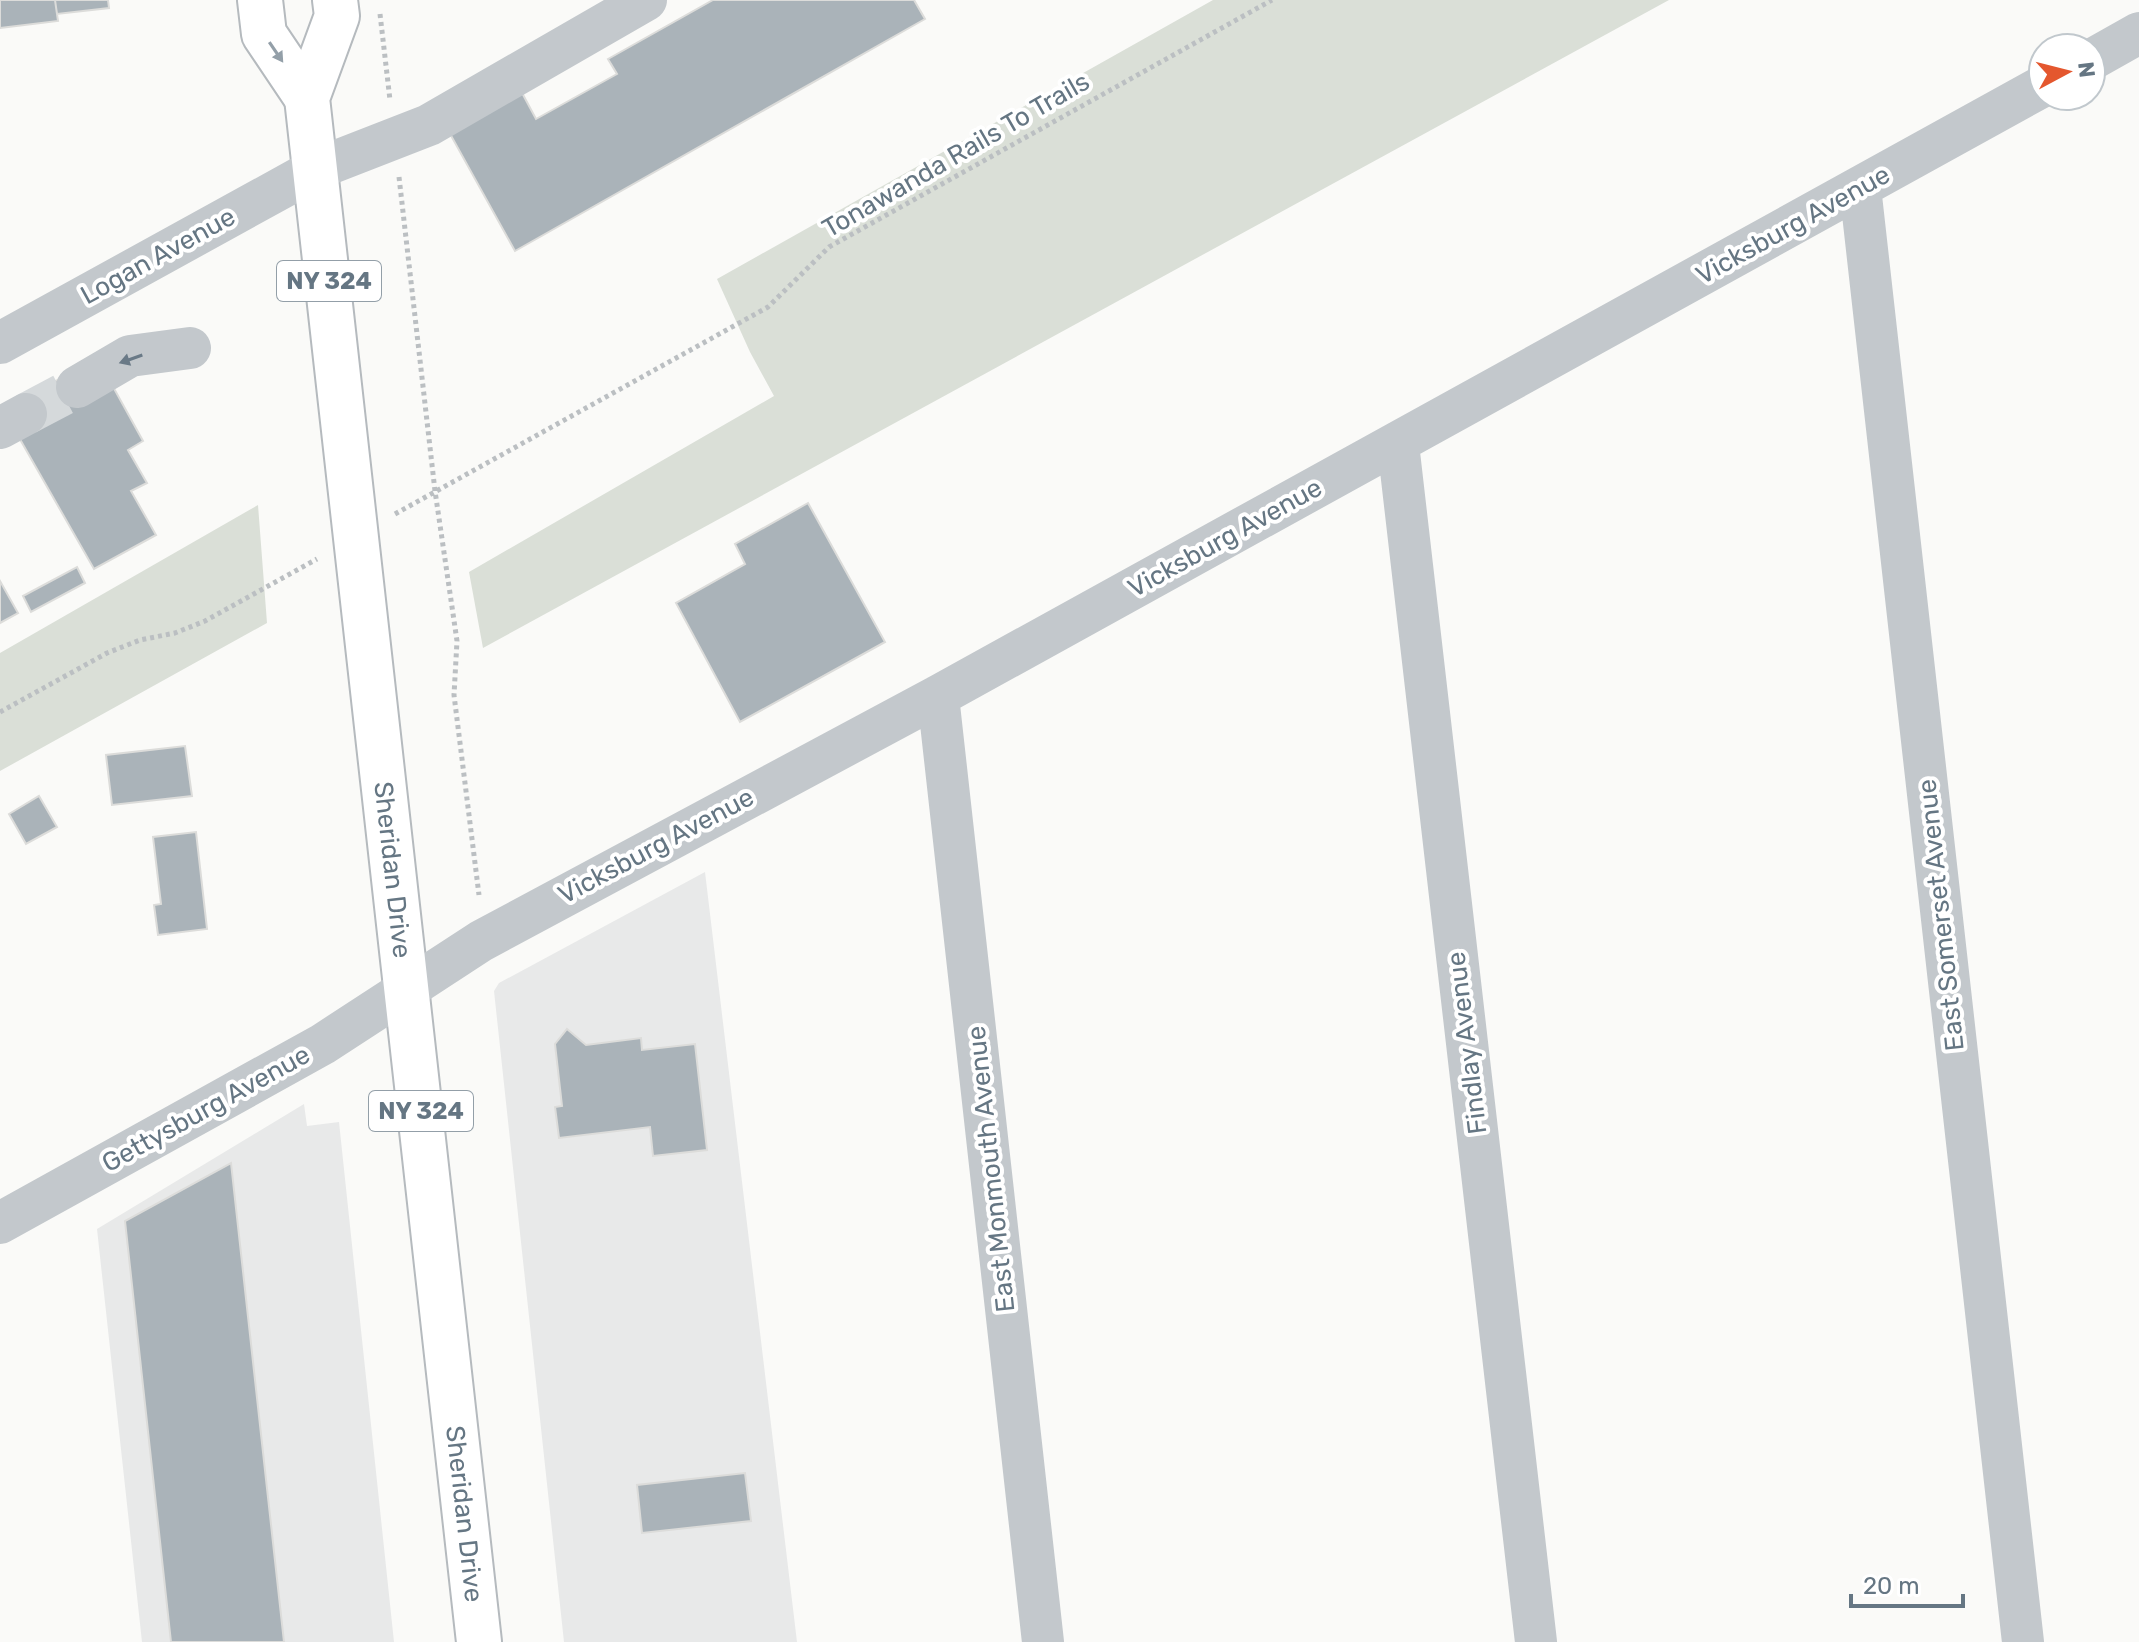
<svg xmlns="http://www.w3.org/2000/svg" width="2139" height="1642" viewBox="0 0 2139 1642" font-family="Rubik,sans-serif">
<rect width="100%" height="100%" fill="#fafaf8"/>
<!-- built -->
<path fill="#e8e9e9" d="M 705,872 L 797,1642 L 564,1642 L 494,991 L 499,983 Z
M 304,1104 L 307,1126 L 339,1122 L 394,1642 L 142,1642 L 97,1229 Z"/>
<!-- green -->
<path fill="#dadfd7" d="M 1213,0 L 1669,0 L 483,648 L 469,572 L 774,396 L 750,352 L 717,279 Z
M 258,505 L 267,623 L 0,771 L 0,653 Z"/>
<!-- building -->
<path fill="#aab3b9" stroke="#dcdcda" stroke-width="2" d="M 0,0 L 55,0 L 58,21 L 0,28 Z
M 55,0 L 108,0 L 109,8 L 57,14 Z
M 713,0 L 914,0 L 925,19 L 515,251 L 449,132 L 521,91 L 536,119 L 617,74 L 608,59 Z
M 70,373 L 111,383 L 143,441 L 128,450 L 147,483 L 131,491 L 156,535 L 94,569 L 17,434 L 18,402 Z
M 808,503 L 885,642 L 740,722 L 676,603 L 745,564 L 735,544 Z
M 77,567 L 85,583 L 31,612 L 23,596 Z
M 0,581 L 18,613 L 0,623 Z
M 185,746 L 192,796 L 112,805 L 106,755 Z
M 39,796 L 57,827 L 26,844 L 9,814 Z
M 196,832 L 207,929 L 158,935 L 154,905 L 161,904 L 153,837 Z
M 567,1029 L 586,1045 L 641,1038 L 642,1050 L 695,1044 L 707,1150 L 653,1156 L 650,1127 L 559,1138 L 555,1107 L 562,1106 L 555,1044 Z
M 231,1163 L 284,1642 L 171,1642 L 125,1221 Z
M 745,1473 L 751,1521 L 642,1533 L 637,1485 Z"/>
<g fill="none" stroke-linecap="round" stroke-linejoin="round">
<!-- minor-tunnel -->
<path stroke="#d5d9db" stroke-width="42" stroke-dasharray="42 21" stroke-linecap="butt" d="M 26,414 L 77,387"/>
<!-- major casing -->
<g stroke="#b5babe" stroke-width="48">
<g id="major">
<path d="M 260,0 L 264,34 L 307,98"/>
<path id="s1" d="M 335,0 L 337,16 L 307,98 L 479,1642"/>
</g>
</g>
<!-- path -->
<path stroke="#bbbfc2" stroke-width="5" stroke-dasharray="4 4" stroke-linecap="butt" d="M 380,14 L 390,100
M 399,177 L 435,491 L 457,641 L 454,695 L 479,895
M 395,514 L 768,307 L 829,247 L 1272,0
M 0,712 L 107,653 L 140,640 L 175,633 L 205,621 L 317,559"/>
<!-- minor -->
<path stroke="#c3c8cc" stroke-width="42" d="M 2091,60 L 2139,33
M 1860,187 L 2023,1642
M 0,343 L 316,169 L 429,125 L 646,0
M 77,387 L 130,356 L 190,348
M 0,428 L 26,414
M 1398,444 L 1536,1642
M 938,696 L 1043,1642
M 0,1223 L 323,1044 L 481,941 L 938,696 L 2043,86"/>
<!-- major -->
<use href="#major" stroke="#fff" stroke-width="44"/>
</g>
<!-- one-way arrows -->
<defs><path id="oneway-solid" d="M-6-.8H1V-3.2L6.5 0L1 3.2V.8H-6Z" transform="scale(2)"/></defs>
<use fill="#939fa8" href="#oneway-solid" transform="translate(276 52) rotate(56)"/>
<use fill="#6a7a87" href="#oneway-solid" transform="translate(131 359) rotate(161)"/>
<g text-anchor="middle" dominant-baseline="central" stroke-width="8" stroke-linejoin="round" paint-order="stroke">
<!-- shield labels -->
<g fill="#fff" stroke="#939fa8" stroke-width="2">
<rect x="277" y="261" width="104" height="40" rx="6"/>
<rect x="369" y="1091" width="104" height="40" rx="6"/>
</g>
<g font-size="24" font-weight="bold" fill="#657683">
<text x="329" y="281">NY 324</text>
<text x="421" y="1111">NY 324</text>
</g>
<!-- street labels -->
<g font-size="26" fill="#657683" stroke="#fff">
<text transform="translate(956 155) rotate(-30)">Tonawanda Rails To Trails</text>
<text transform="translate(1793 225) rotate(-29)">Vicksburg Avenue</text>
<text transform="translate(158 256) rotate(-29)">Logan Avenue</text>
<text transform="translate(1225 538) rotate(-29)">Vicksburg Avenue</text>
<text transform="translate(656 846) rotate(-28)">Vicksburg Avenue</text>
<text stroke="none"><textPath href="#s1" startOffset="880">Sheridan Drive</textPath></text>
<text transform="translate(1941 915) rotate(-96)">East Somerset Avenue</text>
<text transform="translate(1467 1043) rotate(-97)">Findlay Avenue</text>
<text transform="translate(206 1109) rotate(-29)">Gettysburg Avenue</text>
<text transform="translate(991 1169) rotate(-96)">East Monmouth Avenue</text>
<text stroke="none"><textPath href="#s1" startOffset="1528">Sheridan Drive</textPath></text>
</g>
</g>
<!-- north arrow -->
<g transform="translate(2067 72) rotate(83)"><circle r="38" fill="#ffffff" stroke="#c1c8cd" stroke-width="2"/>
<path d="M0-6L14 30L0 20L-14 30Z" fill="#e4572e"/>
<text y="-12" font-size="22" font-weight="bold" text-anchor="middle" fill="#657683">N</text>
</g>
<!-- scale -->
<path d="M1851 1594v12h112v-12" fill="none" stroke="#657683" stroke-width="4"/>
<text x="1863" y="1594" font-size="24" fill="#657683" stroke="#ffffff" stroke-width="6" paint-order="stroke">20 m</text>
</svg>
